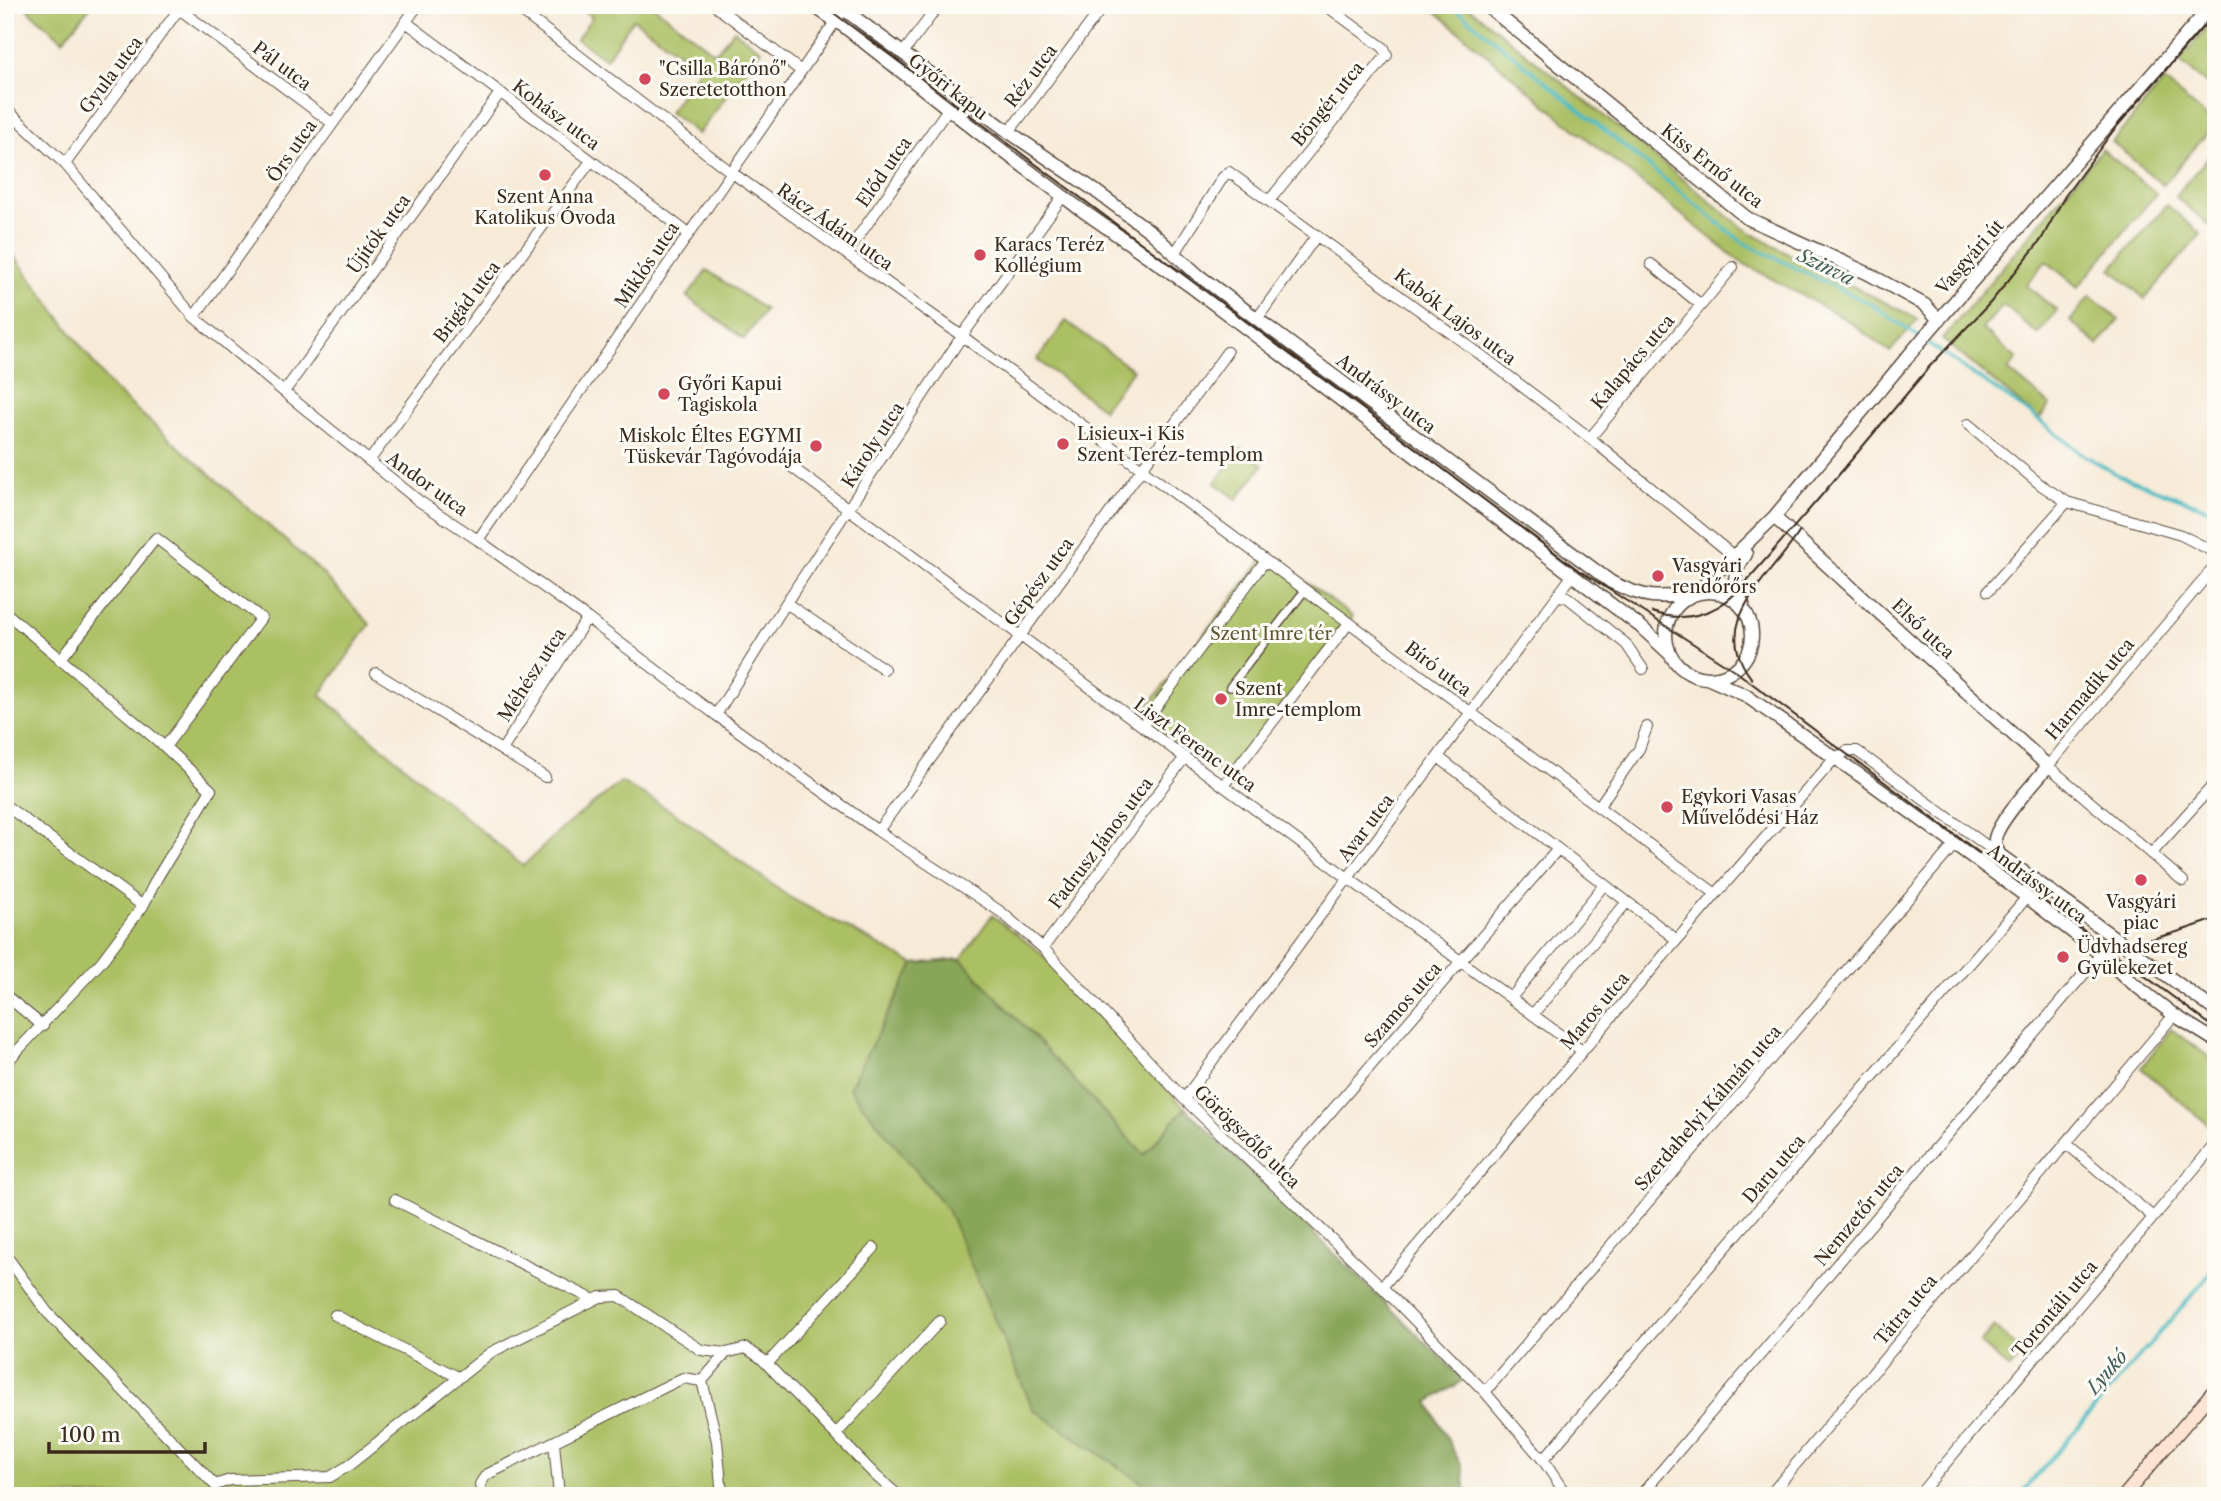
<svg xmlns="http://www.w3.org/2000/svg" width="2221" height="1501" viewBox="0 0 2221 1501" font-family="'Libre Caslon Text',serif">
<rect width="100%" height="100%" fill="#fdfcf7"/>
<filter id="ink" filterUnits="userSpaceOnUse"><feTurbulence type="fractalNoise" baseFrequency=".0143" numOctaves="2"/><feDisplacementMap in="SourceGraphic" scale="14" xChannelSelector="R" yChannelSelector="G"/><feConvolveMatrix kernelMatrix="1 2 1 2 8 2 1 2 1" color-interpolation-filters="sRGB"/></filter>
<filter id="wash" filterUnits="userSpaceOnUse"><feTurbulence type="fractalNoise" baseFrequency=".00686" numOctaves="4" result="noise"/><feDisplacementMap in="SourceGraphic" scale="28" xChannelSelector="R" yChannelSelector="G"/><feGaussianBlur stdDeviation="1.57" result="paint"/><feColorMatrix in="noise" values="0 0 0 0 0 0 0 0 0 0 0 0 0 0 0 0 0 1.4 0 .05"/><feComposite in="paint" operator="in"/></filter>
<g filter="url(#wash)">
<rect width="100%" height="100%" fill="#f7ebd8"/>
<!-- green -->
<path fill="#abbf63" stroke="#737440" stroke-width="2" d="M 32,5 L 92,5 L 63,40 L 28,10 Z
M 575,5 L 652,5 L 715,53 L 734,30 L 761,50 L 698,134 L 669,112 L 700,68 L 633,19 L 606,59 L 577,39 L 592,17 Z
M 1428,5 L 1466,5 L 1742,227 L 1781,250 L 1918,319 L 1890,352 L 1844,318 L 1739,261 L 1561,118 Z
M 2214,19 L 2216,88 L 2214,90 L 2179,61 Z
M 2164,81 L 2215,124 L 2163,185 L 2112,142 Z
M 2216,148 L 2216,216 L 2209,225 L 2175,196 Z
M 2102,149 L 2156,194 L 2078,287 L 2046,261 L 2026,285 L 2057,311 L 2038,334 L 2003,305 L 1982,329 L 2017,359 L 2008,370 L 2050,405 L 2039,419 L 1942,339 Z
M 2167,205 L 2201,234 L 2145,299 L 2111,269 Z
M 5,243 L 112,388 L 319,570 L 370,624 L 320,695 L 523,866 L 564,827 L 621,782 L 675,813 L 789,897 L 914,964 L 961,959 L 992,915 L 1040,952 L 1185,1108 L 1464,1380 L 1428,1402 L 1463,1469 L 1466,1496 L 5,1496 Z
M 707,270 L 765,310 L 744,339 L 687,297 Z
M 2090,296 L 2119,320 L 2098,345 L 2070,321 Z
M 1066,321 L 1133,370 L 1103,409 L 1037,360 Z
M 1241,448 L 1263,465 L 1237,499 L 1215,483 Z
M 1268,553 L 1353,617 L 1223,779 L 1140,716 Z
M 2171,1029 L 2216,1062 L 2216,1131 L 2141,1068 Z
M 1994,1327 L 2024,1353 L 2010,1369 L 1980,1343 Z"/>
<!-- forest -->
<path fill="#88a659" stroke="#62683c" stroke-width="2" d="M 961,959 L 1144,1155 L 1185,1108 L 1464,1380 L 1428,1402 L 1463,1469 L 1466,1496 L 1162,1496 L 1033,1409 L 947,1209 L 849,1088 L 914,964 Z"/>
<g fill="none" stroke-linecap="round" stroke-linejoin="round">
<!-- stream -->
<path stroke="#4cbbc2" stroke-width="3.5" d="M 1451,5 L 1742,242 L 1871,304 L 2031,414 L 2081,453 L 2118,475 L 2216,512
M 2019,1496 L 2216,1267"/>
</g>
</g>
<g filter="url(#ink)">
<g fill="none" stroke-linecap="round" stroke-linejoin="round">
<!-- pedestrian casing -->
<g stroke="#57473a" stroke-width="10">
<path id="pedestrian" d="M 1230,687 L 1305,590"/>
</g>
<!-- minor casing -->
<g stroke="#57473a" stroke-width="12">
<path id="minor" d="M 513,5 L 731,172 L 962,336 L 1716,894
M 714,5 L 801,71
M 179,9 L 332,123
M 406,22 L 688,233
M 903,53 L 939,5
M 5,108 L 65,164 L 194,317 L 284,392 L 419,501 L 478,540 L 587,618 L 716,715 L 878,831 L 1001,912 L 1043,948 L 1184,1099 L 1382,1287 L 1485,1392 L 1543,1460 L 1567,1496
M 1009,132 L 1104,5
M 65,164 L 182,5
M 1269,201 L 1387,55 L 1384,48 L 1325,5
M 846,254 L 948,109
M 1174,255 L 1223,177 L 1229,172 L 1481,355 L 1590,438 L 1735,557
M 1651,264 L 1701,305
M 194,317 L 418,5
M 1257,319 L 1317,235
M 284,392 L 500,93
M 1968,424 L 2041,485 L 2067,502 L 2181,535 L 2216,553
M 1590,438 L 1733,267
M 369,461 L 591,161
M 789,465 L 1582,1051
M 478,540 L 844,9
M 1988,591 L 2067,502
M 1558,596 L 1567,597 L 1626,644 L 1643,669
M 786,603 L 884,669
M 5,612 L 165,747 L 211,790 L 157,878 L 143,906 L 101,962 L 5,1064
M 60,660 L 156,538 L 261,618 L 165,747
M 376,673 L 545,777
M 716,715 L 786,603 L 962,336 L 1063,196
M 1142,726 L 1265,561
M 502,750 L 587,618
M 1438,757 L 1677,940
M 1223,786 L 1349,623
M 5,805 L 143,906
M 1599,806 L 1639,749 L 1647,727
M 878,831 L 1227,352
M 2151,854 L 2216,782
M 2183,881 L 2048,766 L 2216,565
M 1043,948 L 1185,757
M 5,995 L 43,1026
M 1511,998 L 1604,885
M 1533,1014 L 1627,902
M 1184,1099 L 1572,576
M 2067,1144 L 2153,1217
M 1271,1181 L 1558,849
M 395,1200 L 594,1300
M 5,1254 L 47,1312 L 215,1485
M 1382,1287 L 1716,894 L 1835,758 L 1847,751 L 1857,751 L 1998,854
M 335,1315 L 458,1377
M 767,1364 L 874,1248
M 702,1381 L 726,1353 L 746,1348 L 762,1359 L 876,1476 L 899,1496
M 1485,1392 L 1955,844
M 837,1433 L 940,1321
M 554,1443 L 559,1496
M 1543,1460 L 2027,897
M 215,1485 L 230,1480 L 330,1477 L 348,1466 L 490,1353 L 600,1297 L 619,1296 L 701,1350 L 726,1353
M 482,1496 L 480,1484 L 486,1475 L 683,1378 L 702,1381 L 717,1441 L 722,1496
M 1640,1496 L 2101,954
M 1769,1496 L 2174,1015
M 1918,1496 L 2216,1143"/>
</g>
<!-- tertiary casing -->
<g stroke="#57473a" stroke-width="15">
<path id="tertiary" d="M 812,5 L 845,27 L 978,132 L 1076,206 L 1189,285 L 1641,627 L 1670,654
M 838,5 L 1009,132 L 1090,187 L 1151,232 L 1198,275 L 1611,582 C 1645,599 1658,599 1696,593
M 1486,5 L 1747,218 L 1867,273 L 1925,305 L 1939,320
M 1774,517 L 2048,766 C 2035,782 1998,821 1995,839 C 1994,845 1997,850 2000,855 L 2216,1011
M1666 635a43 43 0 1 1 86 0a43 43 0 1 1-86 0Z
M 1696,593 L 1774,517 L 1930,330 L 2212,5
M 1743,604 C 1733,581 1731,576 1746,554
M 1707,678 L 1745,695 L 1868,781 L 2027,897 L 2101,954 L 2126,978 L 2174,1015 L 2216,1041"/>
</g>
<!-- secondary casing -->
<g stroke="#57473a" stroke-width="15">
<path id="secondary" d="M 2124,1496 L 2216,1388"/>
</g>
<!-- pedestrian -->
<use href="#pedestrian" stroke="#fff" stroke-width="7"/>
<!-- minor -->
<use href="#minor" stroke="#fff" stroke-width="10"/>
<!-- tertiary -->
<use href="#tertiary" stroke="#fff" stroke-width="12"/>
<!-- secondary -->
<use href="#secondary" stroke="#fee3d2" stroke-width="12"/>
<!-- tram -->
<path stroke="#3b2a1e" stroke-width="2" d="M 823,5 L 1577,569 L 1734,670 L 2216,1029
M 1652,612 C 1684,623 1714,615 1737,592 L 1821,496 L 1930,366 L 1990,303 L 2041,240 L 2065,196 L 2113,131 L 2216,12
M 1752,679 C 1706,621 1772,577 1800,531
M 2100,939 C 2139,949 2179,931 2216,919"/>
</g>
</g>
<!-- markers -->
<g fill="#d1495b" stroke="#fdfcf7" stroke-width="2.5">
<circle cx="645" cy="79" r="7"/>
<circle cx="545" cy="175" r="7"/>
<circle cx="980" cy="255" r="7"/>
<circle cx="664" cy="394" r="7"/>
<circle cx="1063" cy="444" r="7"/>
<circle cx="816" cy="446" r="7"/>
<circle cx="1658" cy="576" r="7"/>
<circle cx="1221" cy="699" r="7"/>
<circle cx="1667" cy="807" r="7"/>
<circle cx="2141" cy="880" r="7"/>
<circle cx="2063" cy="957" r="7"/>
</g>
<g text-anchor="middle" dominant-baseline="central" stroke-width="6" stroke-linejoin="round" paint-order="stroke">
<!-- street labels -->
<g font-size="18" fill="#3b2a1e" stroke="#fdfcf7">
<text transform="translate(282 66) rotate(37)">Pál utca</text>
<text transform="translate(111 75) rotate(-53)">Gyula utca</text>
<text transform="translate(1031 76) rotate(-53)">Réz utca</text>
<text transform="translate(948 87) rotate(38)">Győri kapu</text>
<text transform="translate(1328 104) rotate(-51)">Böngér utca</text>
<text transform="translate(556 115) rotate(37)">Kohász utca</text>
<text transform="translate(292 151) rotate(-55)">Örs utca</text>
<text transform="translate(1712 166) rotate(38)">Kiss Ernő utca</text>
<text transform="translate(884 172) rotate(-55)">Előd utca</text>
<text transform="translate(835 227) rotate(35)">Rácz Ádám utca</text>
<text transform="translate(379 234) rotate(-54)">Újítók utca</text>
<text transform="translate(1970 257) rotate(-49)">Vasgyári út</text>
<text transform="translate(647 265) rotate(-56)">Miklós utca</text>
<text transform="translate(467 302) rotate(-53)">Brigád utca</text>
<text transform="translate(1455 317) rotate(37)">Kabók Lajos utca</text>
<text transform="translate(1633 362) rotate(-50)">Kalapács utca</text>
<text transform="translate(1386 394) rotate(37)">Andrássy utca</text>
<text transform="translate(873 445) rotate(-57)">Károly utca</text>
<text transform="translate(427 484) rotate(36)">Andor utca</text>
<text transform="translate(1039 582) rotate(-54)">Gépész utca</text>
<text transform="translate(1923 629) rotate(43)">Első utca</text>
<text transform="translate(1438 669) rotate(37)">Bíró utca</text>
<text transform="translate(532 675) rotate(-57)">Méhész utca</text>
<text transform="translate(2090 689) rotate(-50)">Harmadik utca</text>
<text transform="translate(1195 745) rotate(36)">Liszt Ferenc utca</text>
<text transform="translate(1366 828) rotate(-53)">Avar utca</text>
<text transform="translate(1101 843) rotate(-53)">Fadrusz János utca</text>
<text transform="translate(2037 884) rotate(37)">Andrássy utca</text>
<text transform="translate(1403 1005) rotate(-49)">Szamos utca</text>
<text transform="translate(1595 1011) rotate(-50)">Maros utca</text>
<text transform="translate(1708 1108) rotate(-49)">Szerdahelyi Kálmán utca</text>
<text transform="translate(1247 1137) rotate(44)">Görögszőlő utca</text>
<text transform="translate(1774 1169) rotate(-49)">Daru utca</text>
<text transform="translate(1859 1215) rotate(-50)">Nemzetőr utca</text>
<text transform="translate(2055 1309) rotate(-50)">Torontáli utca</text>
<text transform="translate(1906 1310) rotate(-50)">Tátra utca</text>
</g>
<!-- poi labels -->
<g font-size="18" fill="#3b2a1e" stroke="#fdfcf7" text-anchor="start">
<text x="659" y="69">"Csilla Bárónő"<tspan x="659" dy="21">Szeretetotthon</tspan></text>
<text x="545" y="197" text-anchor="middle">Szent Anna<tspan x="545" dy="21">Katolikus Óvoda</tspan></text>
<text x="994" y="245">Karacs Teréz<tspan x="994" dy="21">Kollégium</tspan></text>
<text x="678" y="384">Győri Kapui<tspan x="678" dy="21">Tagiskola</tspan></text>
<text x="1077" y="434">Lisieux-i Kis<tspan x="1077" dy="21">Szent Teréz-templom</tspan></text>
<text x="802" y="436" text-anchor="end">Miskolc Éltes EGYMI<tspan x="802" dy="21">Tüskevár Tagóvodája</tspan></text>
<text x="1672" y="566">Vasgyári<tspan x="1672" dy="21">rendőrőrs</tspan></text>
<text x="1235" y="689">Szent<tspan x="1235" dy="21">Imre-templom</tspan></text>
<text x="1681" y="797">Egykori Vasas<tspan x="1681" dy="21">Művelődési Ház</tspan></text>
<text x="2141" y="902" text-anchor="middle">Vasgyári<tspan x="2141" dy="21">piac</tspan></text>
<text x="2077" y="947">Üdvhadsereg<tspan x="2077" dy="21">Gyülekezet</tspan></text>
</g>
<!-- park labels -->
<g font-size="18" fill="#5d5733" stroke="#fdfcf7">
<text x="1271" y="634">Szent Imre tér</text>
</g>
<!-- water labels -->
<g font-size="19" font-style="italic" fill="#415d57" stroke="#fdfcf7">
<text transform="translate(1826 267) rotate(26)">Szinva</text>
<text transform="translate(2107 1372) rotate(-49)">Lyukó</text>
</g>
</g>
<!-- margin -->
<rect width="2221" height="1501" fill="none" stroke="#fdfcf7" stroke-width="28"/>
<!-- scale -->
<path d="M49 1442v10h156v-10" fill="none" stroke="#3b2a1e" stroke-width="3.5"/>
<text x="60" y="1442" font-size="21" fill="#3b2a1e" stroke="#fdfcf7" stroke-width="5" paint-order="stroke">100 m</text>
</svg>
